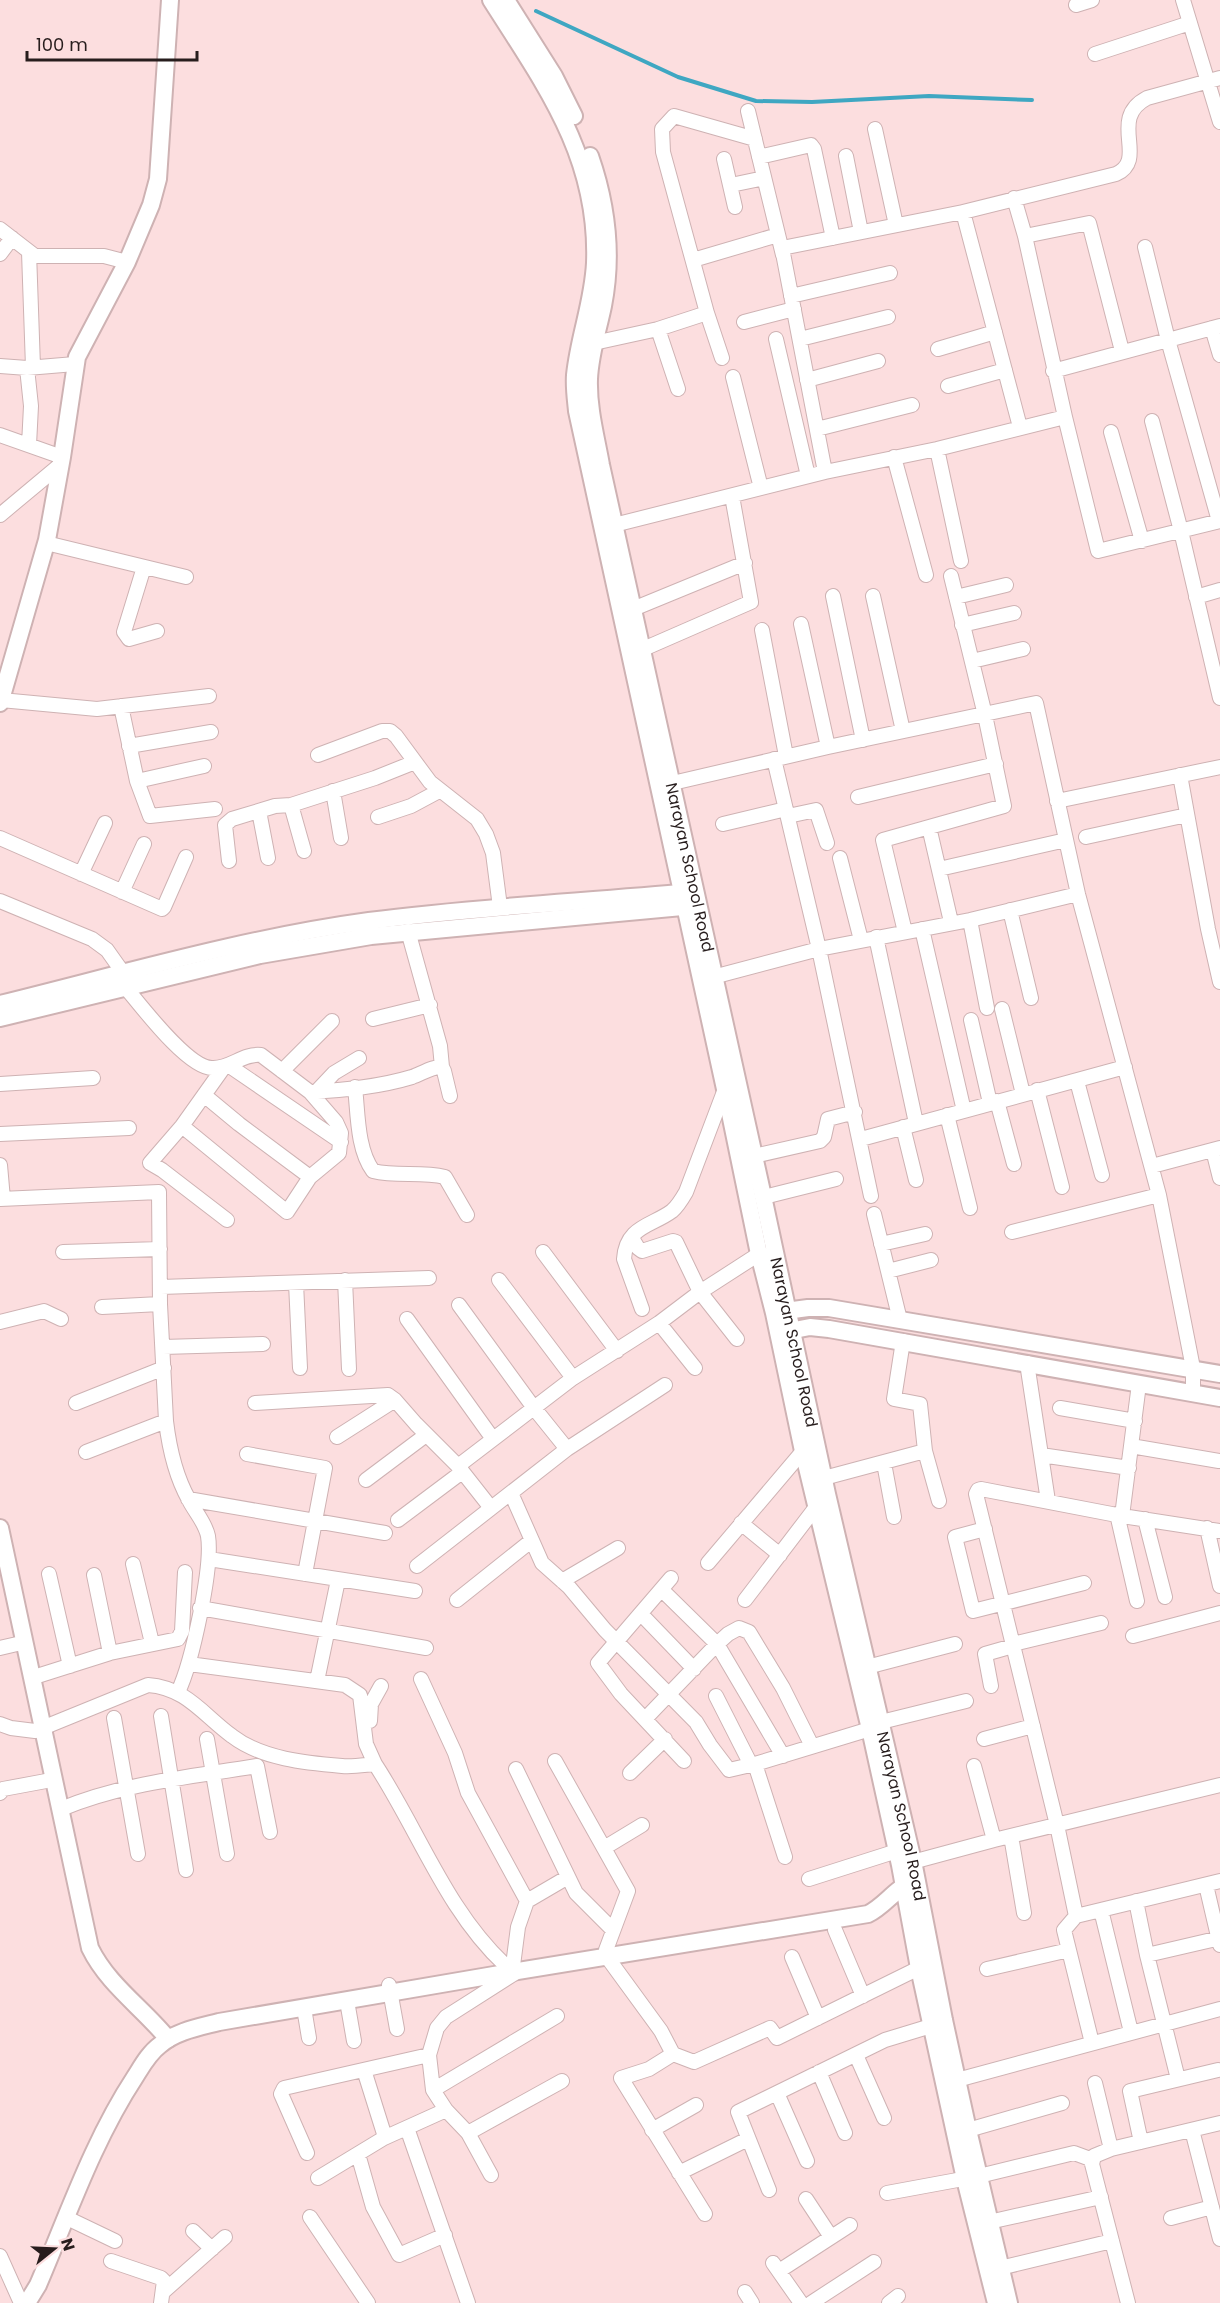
<svg xmlns="http://www.w3.org/2000/svg" width="1220" height="2303" viewBox="0 0 1220 2303" font-family="Poppins,sans-serif">
<rect width="100%" height="100%" fill="#fcdedf"/>
<g fill="none" stroke-linecap="round" stroke-linejoin="round">
<!-- stream -->
<path stroke="#3fa7c2" stroke-width="4" d="M 536,11 L 678,77 L 756,101 L 812,102 L 929,96 L 1032,100"/>
<!-- minor casing -->
<g stroke="#ceb2b3" stroke-width="16">
<path id="minor" d="M 1183,0 L 1220,122
M 1076,5 L 1092,0
M 1095,54 L 1190,23
M 748,111 L 783,255
M 875,129 L 896,225
M 846,156 L 861,232
M 759,157 L 811,145 L 814,149 L 833,238
M 724,159 L 735,207
M 731,185 L 764,178
M 1014,198 L 1025,236 L 1065,417
M 963,212 L 1020,427
M 0,229 L 35,256 L 104,256 L 127,262
M 1025,236 L 1089,223 L 1122,351
M 1145,247 L 1168,340 L 1219,521
M 29,252 L 33,367
M 0,254 L 12,238
M 693,260 L 778,235
M 791,296 L 890,273
M 707,313 L 722,358
M 744,322 L 794,309
M 1212,328 L 1220,355
M 658,329 L 678,389
M 776,339 L 808,476
M 800,339 L 888,317
M 594,343 L 658,329 L 707,313 L 663,152 L 662,129 L 674,116 L 755,139
M 938,349 L 995,332
M 0,366 L 27,368 L 75,364
M 27,368 L 31,406 L 29,445
M 1053,371 L 1220,326
M 733,377 L 761,488
M 807,380 L 878,361
M 948,386 L 1005,370
M 1152,421 L 1181,531 L 1220,698
M 817,429 L 912,405
M 1111,432 L 1142,541
M 0,435 L 62,457
M 937,449 L 961,561
M 894,457 L 926,575
M 825,472 L 782,248 L 963,212 L 1116,174 C 1149,159 1107,119 1147,98 L 1220,78
M 0,515 L 60,465
M 606,527 L 825,472 L 937,449 L 1065,417 L 1098,551 L 1220,521
M 46,543 L 186,577
M 144,567 L 124,632 L 129,639 L 157,631
M 833,596 L 863,740
M 873,596 L 903,731
M 956,597 L 1006,585
M 1196,597 L 1220,590
M 633,609 L 745,563
M 801,624 L 828,747
M 962,625 L 1014,613
M 762,630 L 786,756
M 641,650 L 751,602 L 732,496
M 972,661 L 1023,649
M 1,700 L 97,709 L 209,696
M 121,706 L 137,781 L 150,816 L 215,809
M 129,746 L 211,732
M 318,755 L 382,731 L 390,731 L 396,736 L 430,782 L 477,819 L 486,834 L 493,853 L 500,907
M 774,759 L 819,949 L 871,1196
M 1180,775 L 1208,929 L 1220,982
M 137,781 L 204,766
M 664,785 L 828,747 L 1036,703 L 1078,894 L 1159,1195 L 1193,1368 L 1193,1394
M 333,791 L 341,838
M 858,797 L 996,764
M 1057,801 L 1220,767
M 291,805 L 304,851
M 259,811 L 268,858
M 788,816 L 816,810 L 827,843
M 378,817 L 411,806 L 439,791
M 723,824 L 786,809
M 929,827 L 951,922
M 1086,837 L 1187,815
M 0,838 L 162,909 L 164,907 L 186,857
M 840,858 L 861,940
M 229,861 L 225,825 L 232,819 L 275,806 L 291,805 L 375,778 L 415,762
M 939,869 L 1066,840
M 81,874 L 105,823
M 122,892 L 144,844
M 0,901 L 92,939 L 107,950 L 124,974
M 1010,910 L 1031,998
M 970,920 L 987,1008
M 922,929 L 964,1111
M 408,931 L 440,1046 L 442,1067
M 905,932 L 883,840 L 1004,806 L 985,715 L 951,576
M 876,937 L 916,1123
M 713,977 L 819,949 L 970,920 L 1078,894
M 126,988 C 142,1007 188,1068 212,1068 C 230,1069 243,1053 261,1055 L 310,1092 C 344,1090 379,1087 412,1077 C 421,1074 433,1066 442,1067 L 444,1071 L 450,1096
M 1002,1009 L 1023,1094
M 373,1019 L 430,1005
M 971,1020 L 990,1103
M 228,1065 L 341,1142
M 224,1067 L 182,1126 L 150,1163 L 162,1170 L 227,1220
M 282,1071 L 332,1021
M 1077,1081 L 1102,1175
M 0,1084 L 93,1078
M 355,1087 C 358,1114 357,1149 373,1171 C 397,1177 421,1171 445,1177 L 467,1215
M 1037,1090 L 1062,1187
M 317,1091 L 334,1073 L 359,1058
M 204,1095 L 239,1124 L 310,1177 L 339,1153 L 341,1133 L 336,1122 L 310,1092
M 997,1101 L 1014,1164
M 947,1115 L 970,1208
M 182,1126 L 287,1212 L 310,1177
M 903,1127 L 916,1180
M 0,1134 L 129,1128
M 861,1139 L 1125,1067
M 1213,1150 L 1220,1178
M 754,1156 L 820,1141 L 824,1137 L 828,1119 L 855,1112
M 0,1165 L 3,1199
M 1152,1166 L 1220,1148
M 764,1197 L 836,1179
M 0,1199 L 159,1192 L 160,1304 L 166,1421 C 169,1446 176,1477 189,1500 C 195,1512 205,1522 208,1536 C 213,1566 192,1663 178,1692
M 874,1214 L 900,1320
M 1012,1232 L 1159,1195
M 632,1238 L 638,1248 L 642,1251 L 673,1241 L 676,1242 L 700,1292 L 737,1339
M 881,1244 L 925,1234
M 63,1252 L 160,1249
M 543,1252 L 617,1351
M 888,1271 L 931,1260
M 345,1280 L 349,1369
M 499,1280 L 573,1378
M 296,1283 L 300,1368
M 161,1287 L 429,1278
M 459,1305 L 534,1408 L 567,1449
M 102,1307 L 160,1304
M 642,1309 L 624,1259 C 626,1226 652,1226 672,1211 C 678,1206 682,1199 686,1192 L 725,1089
M 407,1319 L 493,1439
M 0,1322 L 44,1311 L 61,1319
M 659,1323 L 695,1368
M 163,1347 L 263,1344
M 1027,1363 L 1048,1501
M 76,1403 L 164,1368
M 255,1403 L 388,1395 L 395,1400 L 416,1424 L 458,1466 L 573,1378 L 659,1323 L 700,1292 L 759,1254 L 769,1257
M 1060,1408 L 1135,1421
M 337,1437 L 395,1400
M 1131,1446 L 1219,1461
M 925,1451 L 939,1501
M 86,1452 L 166,1421
M 247,1454 L 325,1468 L 305,1574
M 1041,1455 L 1129,1468
M 884,1463 L 894,1517
M 458,1466 L 491,1508
M 824,1478 L 925,1451 L 920,1404 L 894,1399 L 903,1341
M 366,1480 L 426,1435
M 511,1493 L 542,1563 L 569,1587 L 605,1630 L 696,1722 L 710,1745 L 729,1770 L 755,1764
M 188,1499 L 385,1533
M 1117,1514 L 1137,1601
M 1122,1516 L 1139,1384
M 1145,1519 L 1165,1597
M 398,1520 L 462,1472
M 741,1523 L 780,1555
M 1207,1528 L 1220,1586
M 985,1529 L 955,1537 L 973,1611 L 1084,1583
M 1220,1531 L 1122,1516 L 981,1489 L 978,1490 L 976,1494 L 1057,1825 L 1076,1916 L 1220,1881
M 209,1559 L 415,1591
M 708,1563 L 803,1451
M 133,1564 L 152,1643
M 417,1566 L 567,1449 L 665,1385
M 49,1574 L 70,1666
M 94,1575 L 110,1653
M 671,1578 L 598,1663 L 621,1694 L 684,1761
M 562,1581 L 618,1548
M 662,1590 L 717,1644 L 783,1756
M 457,1600 L 531,1541
M 745,1600 L 816,1507
M 200,1608 L 426,1648
M 641,1614 L 694,1669
M 1133,1636 L 1220,1613
M 1013,1644 L 1101,1623
M 0,1648 L 17,1644
M 189,1664 L 345,1685 L 360,1695 L 366,1744 L 375,1764
M 867,1667 L 955,1644
M 34,1677 L 110,1653 L 178,1639 L 182,1631 L 185,1572
M 421,1679 L 455,1753 L 468,1793 L 527,1901
M 317,1681 L 338,1580
M 991,1686 L 985,1654 L 1013,1646
M 716,1696 L 751,1765
M 161,1716 L 186,1870
M 114,1718 L 138,1854
M 646,1718 L 717,1644 L 728,1634 L 739,1628 L 749,1632 L 783,1688 L 812,1746
M 370,1721 L 371,1704 L 381,1686
M 881,1722 L 966,1701
M 0,1724 L 11,1728 L 35,1731 L 148,1685 C 187,1688 203,1715 232,1736 C 262,1759 306,1763 342,1766 C 353,1767 364,1765 375,1764 C 419,1831 446,1910 505,1965
M 207,1739 L 227,1854
M 984,1739 L 1033,1726
M 555,1761 L 628,1891 L 606,1950 L 607,1957 L 661,2031 L 673,2054 L 649,2069 L 621,2078 L 705,2214
M 974,1766 L 994,1840
M 516,1769 L 576,1893 L 613,1930
M 630,1773 L 665,1739
M 0,1793 L 3,1789 L 46,1781
M 61,1809 C 123,1783 191,1777 257,1766 L 270,1832
M 1011,1836 L 1024,1913
M 604,1848 L 642,1825
M 785,1857 L 755,1764 L 870,1729
M 905,1864 L 994,1840 L 1220,1785
M 809,1879 L 897,1851
M 1206,1885 L 1220,1945
M 1136,1901 L 1147,1955 L 1178,2079
M 1101,1910 L 1131,2032
M 1076,1916 L 1064,1930 L 1092,2043
M 835,1930 L 863,1996
M 1147,1955 L 1220,1938
M 792,1957 L 818,2018
M 987,1969 L 1069,1950
M 512,1973 L 518,1927 L 527,1901 L 568,1877
M 389,1985 L 397,2029
M 347,2001 L 354,2041
M 304,2008 L 309,2038
M 673,2054 L 694,2062 L 770,2028 L 777,2038 L 919,1968
M 856,2055 L 884,2118
M 364,2070 L 385,2137
M 819,2072 L 845,2133
M 957,2080 L 1220,2009
M 1095,2083 L 1111,2149
M 433,2090 L 557,2016
M 777,2093 L 807,2161
M 407,2128 L 468,2303
M 652,2130 L 696,2105
M 968,2130 L 1062,2103
M 1192,2130 L 1220,2239
M 468,2133 L 562,2081
M 1141,2142 L 1130,2091 L 1218,2070
M 307,2153 L 281,2094 L 284,2088 L 429,2055
M 358,2154 L 373,2207 L 399,2255 L 445,2235
M 679,2173 L 748,2139
M 491,2175 L 468,2133 L 446,2110 L 433,2090 L 429,2055 L 437,2028 L 446,2017 L 515,1973
M 318,2178 L 384,2138 L 446,2110
M 769,2190 L 738,2112 L 885,2040 L 931,2026
M 887,2193 L 979,2176 L 1074,2153 L 1093,2160
M 806,2199 L 831,2237
M 310,2217 L 368,2303
M 67,2218 L 115,2241
M 1171,2218 L 1212,2207
M 989,2222 L 1101,2197
M 193,2231 L 212,2249
M 0,2256 L 21,2303
M 111,2261 L 161,2278 L 164,2281 L 161,2303
M 773,2263 L 801,2303
M 1000,2268 L 1112,2241
M 779,2271 L 850,2225
M 163,2292 L 225,2237
M 745,2292 L 752,2303
M 811,2303 L 874,2262
M 889,2303 L 898,2296
M 1128,2303 L 1092,2164 L 1094,2156 L 1111,2149 L 1220,2123"/>
</g>
<!-- tertiary casing -->
<g stroke="#ceb2b3" stroke-width="20">
<g id="tertiary">
<path d="M 491,0 C 545,85 599,157 595,263 C 593,303 579,336 575,375 C 574,387 576,400 577,411 L 725,1089 L 759,1254 L 774,1313 L 803,1451 L 870,1729 L 900,1865 L 919,1968 L 965,2179 L 996,2303"/>
<path d="M 506,0 L 554,76 L 574,116"/>
<path id="s1" d="M 590,156 C 607,205 613,255 603,306 C 598,330 590,354 589,379 C 588,408 596,437 601,465 L 764,1201 L 827,1494 L 913,1861 L 944,2020 L 968,2130 L 1009,2303"/>
<path d="M 0,703 L 47,540 L 62,457 L 77,357 L 127,262 L 151,205 L 158,179 L 170,0"/>
<path d="M 0,1004 C 122,974 244,938 369,921 C 475,907 583,902 690,892"/>
<path d="M 0,1018 L 260,955 L 371,936 L 693,906"/>
<path d="M 778,1312 L 808,1308 L 829,1308 L 1220,1374"/>
<path d="M 784,1332 L 810,1327 L 829,1329 L 1220,1398"/>
<path d="M 0,1528 L 90,1948 C 108,1985 143,2008 168,2039"/>
<path d="M 27,2303 L 38,2285 C 68,2215 93,2141 135,2077 C 142,2066 149,2053 160,2045 C 176,2031 200,2027 219,2022 L 494,1975 L 868,1914 C 885,1906 896,1887 912,1883"/>
</g>
</g>
<!-- minor -->
<use href="#minor" stroke="#fff" stroke-width="14"/>
<!-- tertiary -->
<use href="#tertiary" stroke="#fff" stroke-width="16"/>
</g>
<g text-anchor="middle" dominant-baseline="central" stroke-width="4.5" stroke-linejoin="round" paint-order="stroke">
<!-- street labels -->
<g font-size="16" fill="#271d1d" stroke="#fcdedf">
<text stroke="none"><textPath href="#s1" startOffset="726">Narayan School Road</textPath></text>
<text stroke="none"><textPath href="#s1" startOffset="1212">Narayan School Road</textPath></text>
<text stroke="none"><textPath href="#s1" startOffset="1698">Narayan School Road</textPath></text>
</g>
</g>
<!-- north arrow -->
<g transform="translate(54 2249) rotate(72)" stroke="#fcdedf" stroke-width="4.5" paint-order="stroke">
<path d="M0-4.5L10 22L0 15L-10 22Z" fill="#271d1d"/>
<text y="-9" font-size="16" font-weight="bold" text-anchor="middle" fill="#271d1d">N</text>
</g>
<!-- scale -->
<path d="M27 51v9h170v-9" fill="none" stroke="#271d1d" stroke-width="3"/>
<text x="36" y="51" font-size="18" fill="#271d1d" stroke="#fcdedf" stroke-width="4.5" paint-order="stroke">100 m</text>
</svg>
